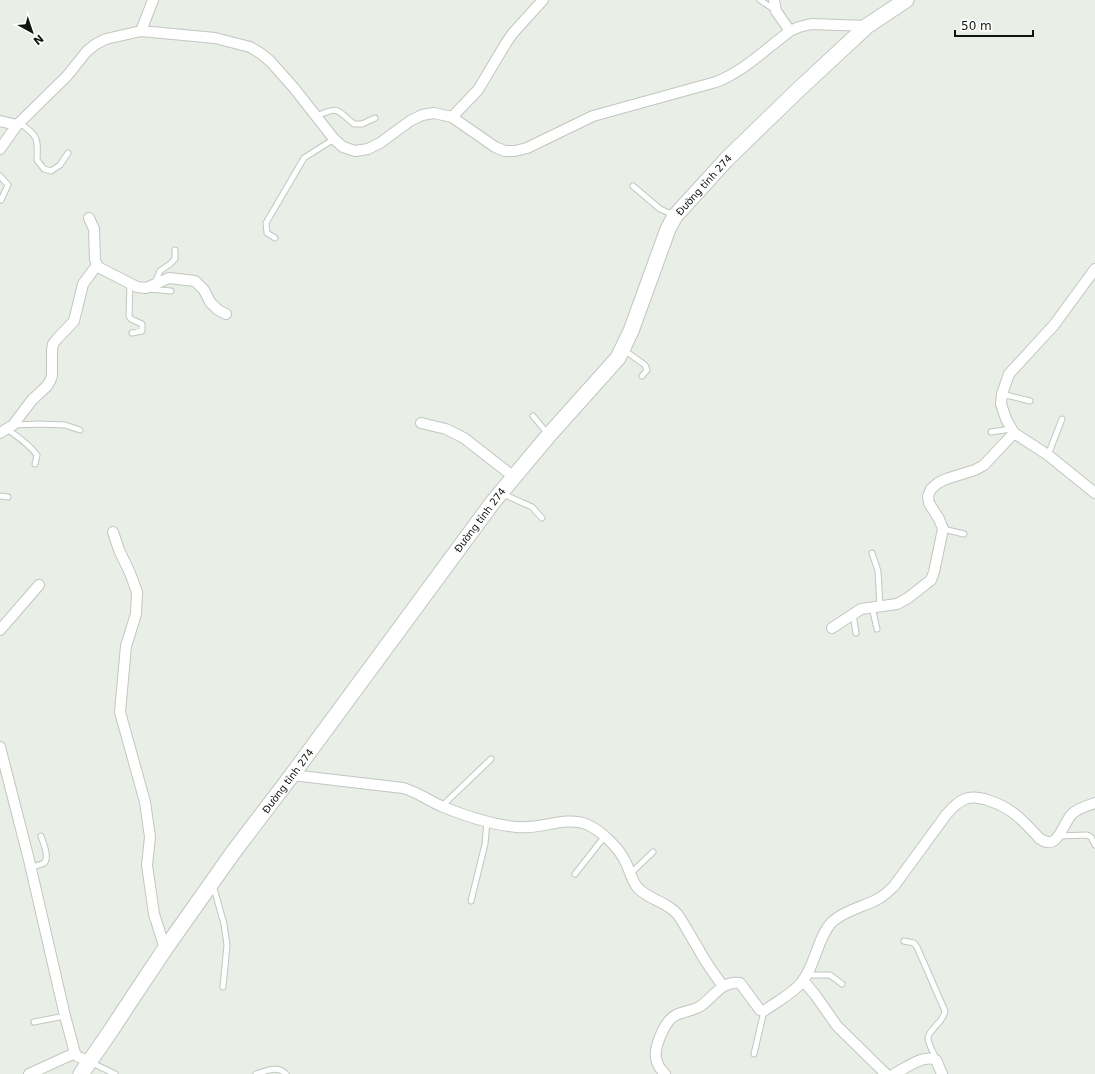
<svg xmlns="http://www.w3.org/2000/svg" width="1095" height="1074" viewBox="0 0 1095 1074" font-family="'DejaVu Sans',sans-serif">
<rect width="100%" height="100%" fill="#e9eee7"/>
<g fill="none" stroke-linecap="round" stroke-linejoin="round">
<!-- lane casing -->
<g stroke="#c1c7c0" stroke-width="7">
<path id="lane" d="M 760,0 L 775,10
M 316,116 C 340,106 335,109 354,124 L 362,124 L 375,118
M 19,122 C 38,137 38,136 37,160 L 44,169 L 51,171 L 60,165 L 68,153
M 0,176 L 8,185 L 1,200
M 633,186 L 660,209 L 674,215
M 275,238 L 267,233 L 266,223 L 304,158 L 334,139
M 130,283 L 129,316 L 131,319 L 142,324 L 142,331 L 132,333
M 155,283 L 160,271 L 170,264 L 175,259 L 175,250
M 149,289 L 171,291
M 624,350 L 645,365 L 647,370 L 642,376
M 1002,394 L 1030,401
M 533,416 L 548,434
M 14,425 L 39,424 L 65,425 L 80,430
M 7,429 C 18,437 29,444 37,455 L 35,464
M 991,432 L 1011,429
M 1048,455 L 1062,419
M 503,494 L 532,507 L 542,518
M 0,496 L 8,497
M 943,529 L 964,534
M 872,553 L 878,571 L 880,606
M 872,607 L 877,629
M 853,614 L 856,633
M 442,806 L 491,759
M 1059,836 L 1087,835 L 1091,837 L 1095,845
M 31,867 C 34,866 41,865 44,863 C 50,858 43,842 41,836
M 575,874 L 605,836
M 630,874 L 653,852
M 213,885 L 224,924 L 227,945 L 223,987
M 471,901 L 485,844 L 487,821
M 904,941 L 914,943 L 917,947 L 945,1011 C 944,1022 928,1030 928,1038 C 928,1044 934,1053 936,1059
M 807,975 L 830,975 L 842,984
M 34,1022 L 65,1016
M 754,1054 L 764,1011
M 90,1062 L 115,1074
M 256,1074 C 266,1071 278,1065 286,1074"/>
</g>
<!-- street casing -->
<g stroke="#c1c7c0" stroke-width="12">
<path id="street" d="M 774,0 L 776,11 L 790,31
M 141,31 L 153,0
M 452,117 L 478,90 L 506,43 L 513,33 L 543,0
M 0,121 L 17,125
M 0,149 L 17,125 L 67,76 L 87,51 L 96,44 L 106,39 L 141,31 L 215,38 L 250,47 L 260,53 L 270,61 L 294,88 L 334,139 L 343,147 L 355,151 L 368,149 L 380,143 L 410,121 L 422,115 L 434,113 L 452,117 L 495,147 L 505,151 L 515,151 L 527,148 L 593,116 L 716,82 C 744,71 766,49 790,31 L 799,27 L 811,24 L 867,26
M 89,218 L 94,229 L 95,260 L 97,265 L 100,268 L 137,287 L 146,288 L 169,278 L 195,281 L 204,290 L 210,302 L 218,310 L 226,314
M 1095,269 L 1054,325 L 1009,374 L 1002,394 L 1001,404 L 1006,419 L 1014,433 L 1048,455 L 1095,493
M 421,423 L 446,429 L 464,438 L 514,477
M 0,433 L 13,425 L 32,400 L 47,386 L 50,381 L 52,376 L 52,350 L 53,344 L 57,339 L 74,321 L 83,284 L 97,265
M 113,532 L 119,550 L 130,573 L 137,592 L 136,614 L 126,646 L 120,712 L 145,802 L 150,837 L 147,865 L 154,914 L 165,949
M 832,628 L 861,609 L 897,604 L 908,598 L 931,580 L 934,572 L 943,529 L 939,519 L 929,503 L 928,496 L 931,489 L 938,483 L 946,479 L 975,470 L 984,465 L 1014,433
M 0,630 L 39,585
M 0,747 L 29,860 L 65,1016 L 75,1053 L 77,1056 L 89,1062
M 292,775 L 403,788 C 417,792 428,800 441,806 C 463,815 493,825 517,827 C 539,830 565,816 586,824 C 601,830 620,849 626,863 C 630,871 632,882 638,888 C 649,900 668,902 678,915 C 685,925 691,937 698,948 C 705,962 714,974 723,986
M 803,980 L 816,996 L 837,1026 L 886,1074
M 29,1074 L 75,1053
M 665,1074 C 661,1070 657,1064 656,1058 C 654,1047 665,1020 676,1015 C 684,1011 694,1011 702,1005 C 714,996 723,980 740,983 L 760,1010 L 764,1011 C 776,1002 791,995 801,983 C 815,967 817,939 831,923 C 843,911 863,907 878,899 C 884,896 889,891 894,886 L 946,815 C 951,809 957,802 965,799 C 978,794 1001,804 1012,812 C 1022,819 1031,829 1039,838 C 1058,853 1062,824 1072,814 C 1078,808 1087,806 1095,803
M 894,1074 C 906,1068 923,1054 936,1060 L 942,1074"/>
</g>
<!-- secondary casing -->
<g stroke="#c1c7c0" stroke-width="17">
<path id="secondary" d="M 81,1074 L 112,1029 L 131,1000 L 165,949 L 232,854 L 292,775 L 493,502 L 549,435 L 618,358 L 631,331 L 668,229 L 675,216 L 727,159 L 796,92 L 867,26 L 906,0"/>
</g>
<!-- lane -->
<use href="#lane" stroke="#fff" stroke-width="5"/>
<!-- street -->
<use href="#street" stroke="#fff" stroke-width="10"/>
<!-- secondary -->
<use href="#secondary" stroke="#fff" stroke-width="15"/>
</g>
<g text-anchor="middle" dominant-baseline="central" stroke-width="3" stroke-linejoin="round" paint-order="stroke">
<!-- street labels -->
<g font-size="10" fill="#121411" stroke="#fff">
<text transform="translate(704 185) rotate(-48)">Đường tỉnh 274</text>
<text transform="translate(480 520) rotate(-53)">Đường tỉnh 274</text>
<text transform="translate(288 781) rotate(-53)">Đường tỉnh 274</text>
</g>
</g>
<!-- north arrow -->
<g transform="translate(32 32) rotate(140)" stroke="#ffffff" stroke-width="3" paint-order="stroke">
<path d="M0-3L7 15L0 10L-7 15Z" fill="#121411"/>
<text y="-6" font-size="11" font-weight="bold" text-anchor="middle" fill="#121411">N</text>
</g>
<!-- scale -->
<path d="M955 30v6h78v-6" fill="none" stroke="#121411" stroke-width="2"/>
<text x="961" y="30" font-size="12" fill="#121411" stroke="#ffffff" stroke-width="3" paint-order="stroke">50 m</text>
</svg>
